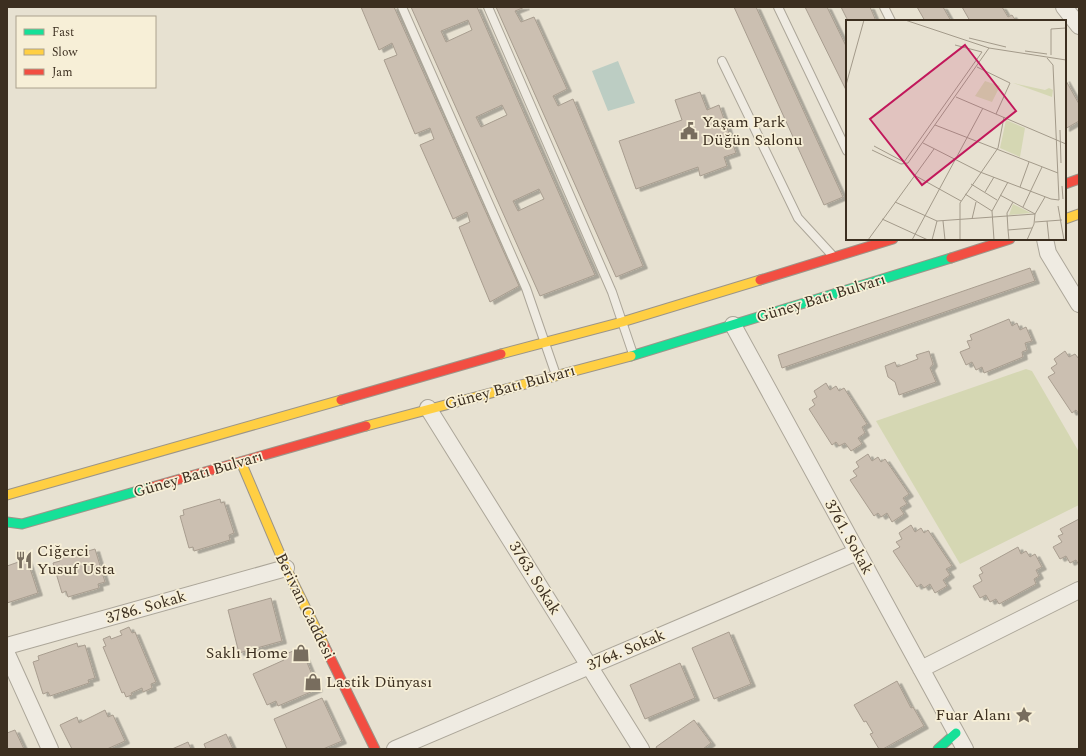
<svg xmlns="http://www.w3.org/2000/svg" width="1086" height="756" viewBox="0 0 1086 756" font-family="Spectral,serif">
<defs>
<filter id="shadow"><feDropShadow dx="4.5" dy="2.5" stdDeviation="0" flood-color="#0004"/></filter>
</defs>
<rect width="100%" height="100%" fill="#e7e1d1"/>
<!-- green -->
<path fill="#d5d7b3" d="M 1026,369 L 1032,371 L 1079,452 L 1079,505 L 960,564 L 876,421 Z"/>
<!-- water -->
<path fill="#bccdc3" d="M 618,61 L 635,103 L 608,111 L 592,71 Z"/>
<!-- building -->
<path fill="#cbbfb1" stroke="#a89d8f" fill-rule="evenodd" filter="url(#shadow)" d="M 361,7 L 394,7 L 519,286 L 490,302 L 459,227 L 470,222 L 467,212 L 453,219 L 420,145 L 434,139 L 430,128 L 415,134 L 384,60 L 397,55 L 392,43 L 379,50 Z
M 411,7 L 477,7 L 595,275 L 540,296 ZM 468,20 L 472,30 L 446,42 L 441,31 ZM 502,105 L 507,115 L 481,127 L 476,117 ZM 539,189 L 544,199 L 518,211 L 513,201 Z
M 496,7 L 525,7 L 515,11 L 521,22 L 534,17 L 567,89 L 553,96 L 558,106 L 573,99 L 643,266 L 616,277 Z
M 734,7 L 756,7 L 843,197 L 824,205 Z
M 805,7 L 827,7 L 847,48 L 847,92 Z
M 841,7 L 870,7 L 876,21 L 848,21 Z
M 917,7 L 943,7 L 951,21 L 925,21 Z
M 962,7 L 1002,7 L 1008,17 L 1012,15 L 1016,21 L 970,21 Z
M 1065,79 L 1079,104 L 1079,121 L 1065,129 Z
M 700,92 L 707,110 L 719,105 L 736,153 L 724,157 L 727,166 L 700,176 L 698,167 L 636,189 L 619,141 L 682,120 L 675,100 Z
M 1030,268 L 1035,281 L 782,368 L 778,355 Z
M 1009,319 L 1012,326 L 1017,323 L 1020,330 L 1026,327 L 1032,341 L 1025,343 L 1027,350 L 1022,352 L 1023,357 L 984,373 L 982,367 L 976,370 L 972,362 L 966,365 L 960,352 L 970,348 L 967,341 L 972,340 L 970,335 Z
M 929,351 L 933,364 L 930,368 L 936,382 L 899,395 L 895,382 L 888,377 L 885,366 L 895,362 L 897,367 L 918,359 L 916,355 Z
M 1065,351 L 1069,357 L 1075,354 L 1079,359 L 1079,414 L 1076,410 L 1072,413 L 1048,377 L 1055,373 L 1051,368 L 1057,364 L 1054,359 Z
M 826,383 L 830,390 L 836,386 L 839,391 L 844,388 L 867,424 L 862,427 L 865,433 L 858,438 L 862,444 L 851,451 L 845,443 L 839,446 L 836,442 L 832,445 L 809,409 L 815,405 L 812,400 L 817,397 L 814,391 Z
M 868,454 L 872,461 L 878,457 L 881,462 L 885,459 L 909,494 L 903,498 L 907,504 L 900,508 L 904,514 L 892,522 L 887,513 L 881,517 L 878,513 L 874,516 L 850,480 L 857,476 L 853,471 L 859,467 L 856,462 Z
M 220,499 L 221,503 L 224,502 L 234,533 L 229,535 L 230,540 L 194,551 L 193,547 L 189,548 L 180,516 L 184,515 L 183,510 Z
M 1079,519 L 1079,565 L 1076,560 L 1070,563 L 1066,556 L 1060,559 L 1053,547 L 1062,542 L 1058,536 L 1063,534 L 1060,529 Z
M 911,525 L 915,532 L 921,528 L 924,533 L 928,530 L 952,566 L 946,569 L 950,575 L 943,580 L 947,586 L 935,593 L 930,584 L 924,588 L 921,584 L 917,587 L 893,551 L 900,547 L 896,542 L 902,539 L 899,533 Z
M 1018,547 L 1021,554 L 1026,551 L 1030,557 L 1035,554 L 1042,567 L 1036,570 L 1039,576 L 1034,579 L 1036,584 L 999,604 L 996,599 L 990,602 L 986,595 L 980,598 L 973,586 L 982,581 L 979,575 L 983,573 L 980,568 Z
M 87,549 L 88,551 L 95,549 L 105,582 L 98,584 L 99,588 L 68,597 L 66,591 L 62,593 L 53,563 L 60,561 L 59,558 Z
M 27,559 L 38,593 L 7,603 L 7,566 Z
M 271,598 L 282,641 L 239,653 L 228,610 Z
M 129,627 L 132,633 L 135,632 L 156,682 L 151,684 L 152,688 L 143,692 L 142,688 L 131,693 L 132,695 L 126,697 L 124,692 L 122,693 L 103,647 L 106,646 L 103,639 L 110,636 L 111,639 L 122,635 L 120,631 Z
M 729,632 L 751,684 L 714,699 L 692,648 Z
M 77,643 L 78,647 L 85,645 L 95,678 L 88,680 L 89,683 L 50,696 L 48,692 L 43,694 L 33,662 L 39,660 L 38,656 Z
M 301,648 L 318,689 L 278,706 L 276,701 L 267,705 L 253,674 L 284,660 L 283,655 Z
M 680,663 L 695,698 L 645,719 L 630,685 Z
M 897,681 L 911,708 L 913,707 L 924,726 L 883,749 L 879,749 L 870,734 L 873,733 L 866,721 L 864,722 L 854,705 Z
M 322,698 L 342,741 L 323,749 L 287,749 L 274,719 Z
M 105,710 L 108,717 L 113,715 L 125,741 L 107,749 L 72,749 L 60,725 L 77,717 L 79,723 Z
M 694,720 L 711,743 L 703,749 L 657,749 L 656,747 Z
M 15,730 L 24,749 L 7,749 L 7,733 Z
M 226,734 L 233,749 L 206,749 L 204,744 Z
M 188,742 L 191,749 L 172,749 Z"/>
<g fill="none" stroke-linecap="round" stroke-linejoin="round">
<!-- lane casing -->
<g stroke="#aca699" stroke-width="10">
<path id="lane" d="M 402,7 L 526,288 L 556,375
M 488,7 L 612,292 L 633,354
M 778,7 L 847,151
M 884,7 L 891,21
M 722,61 L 798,218 L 832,255"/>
</g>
<!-- street casing -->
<g stroke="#aca699" stroke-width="18">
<path id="street" d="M 1064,7 L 1079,26
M 1045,239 L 1048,253 L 1079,304
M 733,325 L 965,749
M 428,408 L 641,749
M 7,646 L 286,568
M 7,654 L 50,749
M 921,669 L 1079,590
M 395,749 L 857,552"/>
</g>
<!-- fast casing -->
<g stroke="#9c9589" stroke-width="11">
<path id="fast" d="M 631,356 L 951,258
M 7,522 L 22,524 L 152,487
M 938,749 L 956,733"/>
</g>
<!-- slow casing -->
<g stroke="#9c9589" stroke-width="11">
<path id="slow" d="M 1065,219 L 1079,214
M 501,354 L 622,322 L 760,280
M 366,426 L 631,356
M 241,462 L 286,568 L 324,645
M 7,495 L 341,400"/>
</g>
<!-- jam casing -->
<g stroke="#9c9589" stroke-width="11">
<path id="jam" d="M 1065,184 L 1079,179
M 951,258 L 1010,239
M 760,280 L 893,239
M 341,400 L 501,354
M 152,487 L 366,426
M 324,645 L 375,749"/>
</g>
<!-- lane -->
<use href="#lane" stroke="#efebe2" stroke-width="8"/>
<!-- street -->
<use href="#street" stroke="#efebe2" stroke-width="16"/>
<!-- fast -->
<use href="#fast" stroke="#16e098" stroke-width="9"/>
<!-- slow -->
<use href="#slow" stroke="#ffcf43" stroke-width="9"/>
<!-- jam -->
<use href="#jam" stroke="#f24e42" stroke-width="9"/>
</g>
<!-- icons -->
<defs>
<g id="civic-bare" transform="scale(1.38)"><path d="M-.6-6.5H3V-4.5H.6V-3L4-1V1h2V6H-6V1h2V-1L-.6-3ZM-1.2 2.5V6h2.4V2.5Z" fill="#786d5e" stroke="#f7efd7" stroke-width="2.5" paint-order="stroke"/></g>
<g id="restaurant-bare" transform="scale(1.38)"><path d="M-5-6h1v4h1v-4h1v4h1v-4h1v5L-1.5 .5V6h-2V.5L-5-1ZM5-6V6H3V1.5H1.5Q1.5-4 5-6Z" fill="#786d5e" stroke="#f7efd7" stroke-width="2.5" paint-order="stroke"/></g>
<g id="shop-bare" transform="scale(1.38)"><path d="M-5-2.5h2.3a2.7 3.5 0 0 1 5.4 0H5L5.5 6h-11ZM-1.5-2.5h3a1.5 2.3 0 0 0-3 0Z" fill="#786d5e" stroke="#f7efd7" stroke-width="2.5" paint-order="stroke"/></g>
<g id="sight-bare" transform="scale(1.38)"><path d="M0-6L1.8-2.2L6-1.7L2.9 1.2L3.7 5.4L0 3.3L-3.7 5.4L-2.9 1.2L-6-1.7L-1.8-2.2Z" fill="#786d5e" stroke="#f7efd7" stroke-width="2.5" paint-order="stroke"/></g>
</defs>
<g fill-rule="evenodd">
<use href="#civic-bare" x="689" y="131"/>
<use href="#restaurant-bare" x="24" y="560"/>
<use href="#shop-bare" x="301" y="653"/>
<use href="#shop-bare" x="313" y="682"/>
<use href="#sight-bare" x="1024" y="715"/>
</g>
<g text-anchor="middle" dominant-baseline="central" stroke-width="3.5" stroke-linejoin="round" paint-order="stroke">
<!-- poi labels -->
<g font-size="16" fill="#3c2f20" stroke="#f7efd7" text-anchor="start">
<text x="702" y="122">Yaşam Park<tspan x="702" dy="18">Düğün Salonu</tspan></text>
<text x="37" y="551">Ciğerci<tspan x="37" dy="18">Yusuf Usta</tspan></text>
<text x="288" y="653" text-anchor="end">Saklı Home</text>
<text x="326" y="682">Lastik Dünyası</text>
<text x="1011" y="715" text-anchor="end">Fuar Alanı</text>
</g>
<!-- street labels -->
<g font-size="16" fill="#3c2f20" stroke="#f7efd7">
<text transform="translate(821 298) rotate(-17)">Güney Batı Bulvarı</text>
<text transform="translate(510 387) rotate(-15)">Güney Batı Bulvarı</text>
<text transform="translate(198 474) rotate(-16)">Güney Batı Bulvarı</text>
<text transform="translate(849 537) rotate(61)">3761. Sokak</text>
<text transform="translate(535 578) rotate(58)">3763. Sokak</text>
<text transform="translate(305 606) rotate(64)">Berivan Caddesi</text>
<text transform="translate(146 607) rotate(-16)">3786. Sokak</text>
<text transform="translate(626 650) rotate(-23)">3764. Sokak</text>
</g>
</g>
<!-- overview -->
<g transform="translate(846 20)">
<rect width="220" height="220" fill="#e7e1d1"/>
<path d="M 139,61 L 154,66 L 146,82 L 129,76 ZM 167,63 L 199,70 L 203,68 L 207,70 L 206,77 ZM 160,100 L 179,108 L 174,137 L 154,128 ZM 167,184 L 185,193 L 163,195 Z" fill="#d5d7b3"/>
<path fill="none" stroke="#a39a8a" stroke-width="1" d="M 59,0 L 143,28 L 220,40M 123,18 L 160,27M 109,25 L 136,32M 179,31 L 201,34M 205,35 L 205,9 L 220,8M 201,38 L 207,45 L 213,180M 131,47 L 164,63 L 150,94M 0,65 L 18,0M 110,77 L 220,124M 89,105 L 212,153M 214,110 L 215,143M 77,123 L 134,152 L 205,179 L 213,180M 28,126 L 58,142 L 136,32M 26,130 L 55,144 L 62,143 L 143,28M 68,155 L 115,181M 125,164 L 151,180M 216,166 L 217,179M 174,167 L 183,142M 139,172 L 148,157M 119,174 L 146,191M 154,175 L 189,194M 49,182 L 91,201 L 189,194M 212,186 L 218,220M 177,187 L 196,147M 36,199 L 82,220M 126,199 L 130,182M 97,201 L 99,220M 201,201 L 203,220M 189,202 L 216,200M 162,210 L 161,193 L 167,182M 22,220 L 88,129M 66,220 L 137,88M 86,220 L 91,201M 114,220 L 114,183 L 152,128 L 158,97M 148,220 L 146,191 L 162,162M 163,220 L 162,210 L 186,208M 181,220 L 188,204 L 189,194 L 199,177"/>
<path fill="#c2185b" fill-opacity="0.15" stroke="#c2185b" stroke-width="2" d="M 119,25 L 170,91 L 76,165 L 24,99 Z"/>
<rect width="220" height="220" fill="none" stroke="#3c2f20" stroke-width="2"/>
</g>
<!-- border -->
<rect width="1086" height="756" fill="none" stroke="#3c2f20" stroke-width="16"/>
<!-- legend -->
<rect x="16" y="16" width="140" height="72" fill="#f7efd7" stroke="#aca28e"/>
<rect x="24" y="29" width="20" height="6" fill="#16e098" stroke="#aca28e"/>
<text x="52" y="36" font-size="12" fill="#3c2f20">Fast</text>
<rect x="24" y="49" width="20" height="6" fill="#ffcf43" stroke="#aca28e"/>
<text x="52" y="56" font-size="12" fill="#3c2f20">Slow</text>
<rect x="24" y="69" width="20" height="6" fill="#f24e42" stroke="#aca28e"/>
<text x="52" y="76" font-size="12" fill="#3c2f20">Jam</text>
</svg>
